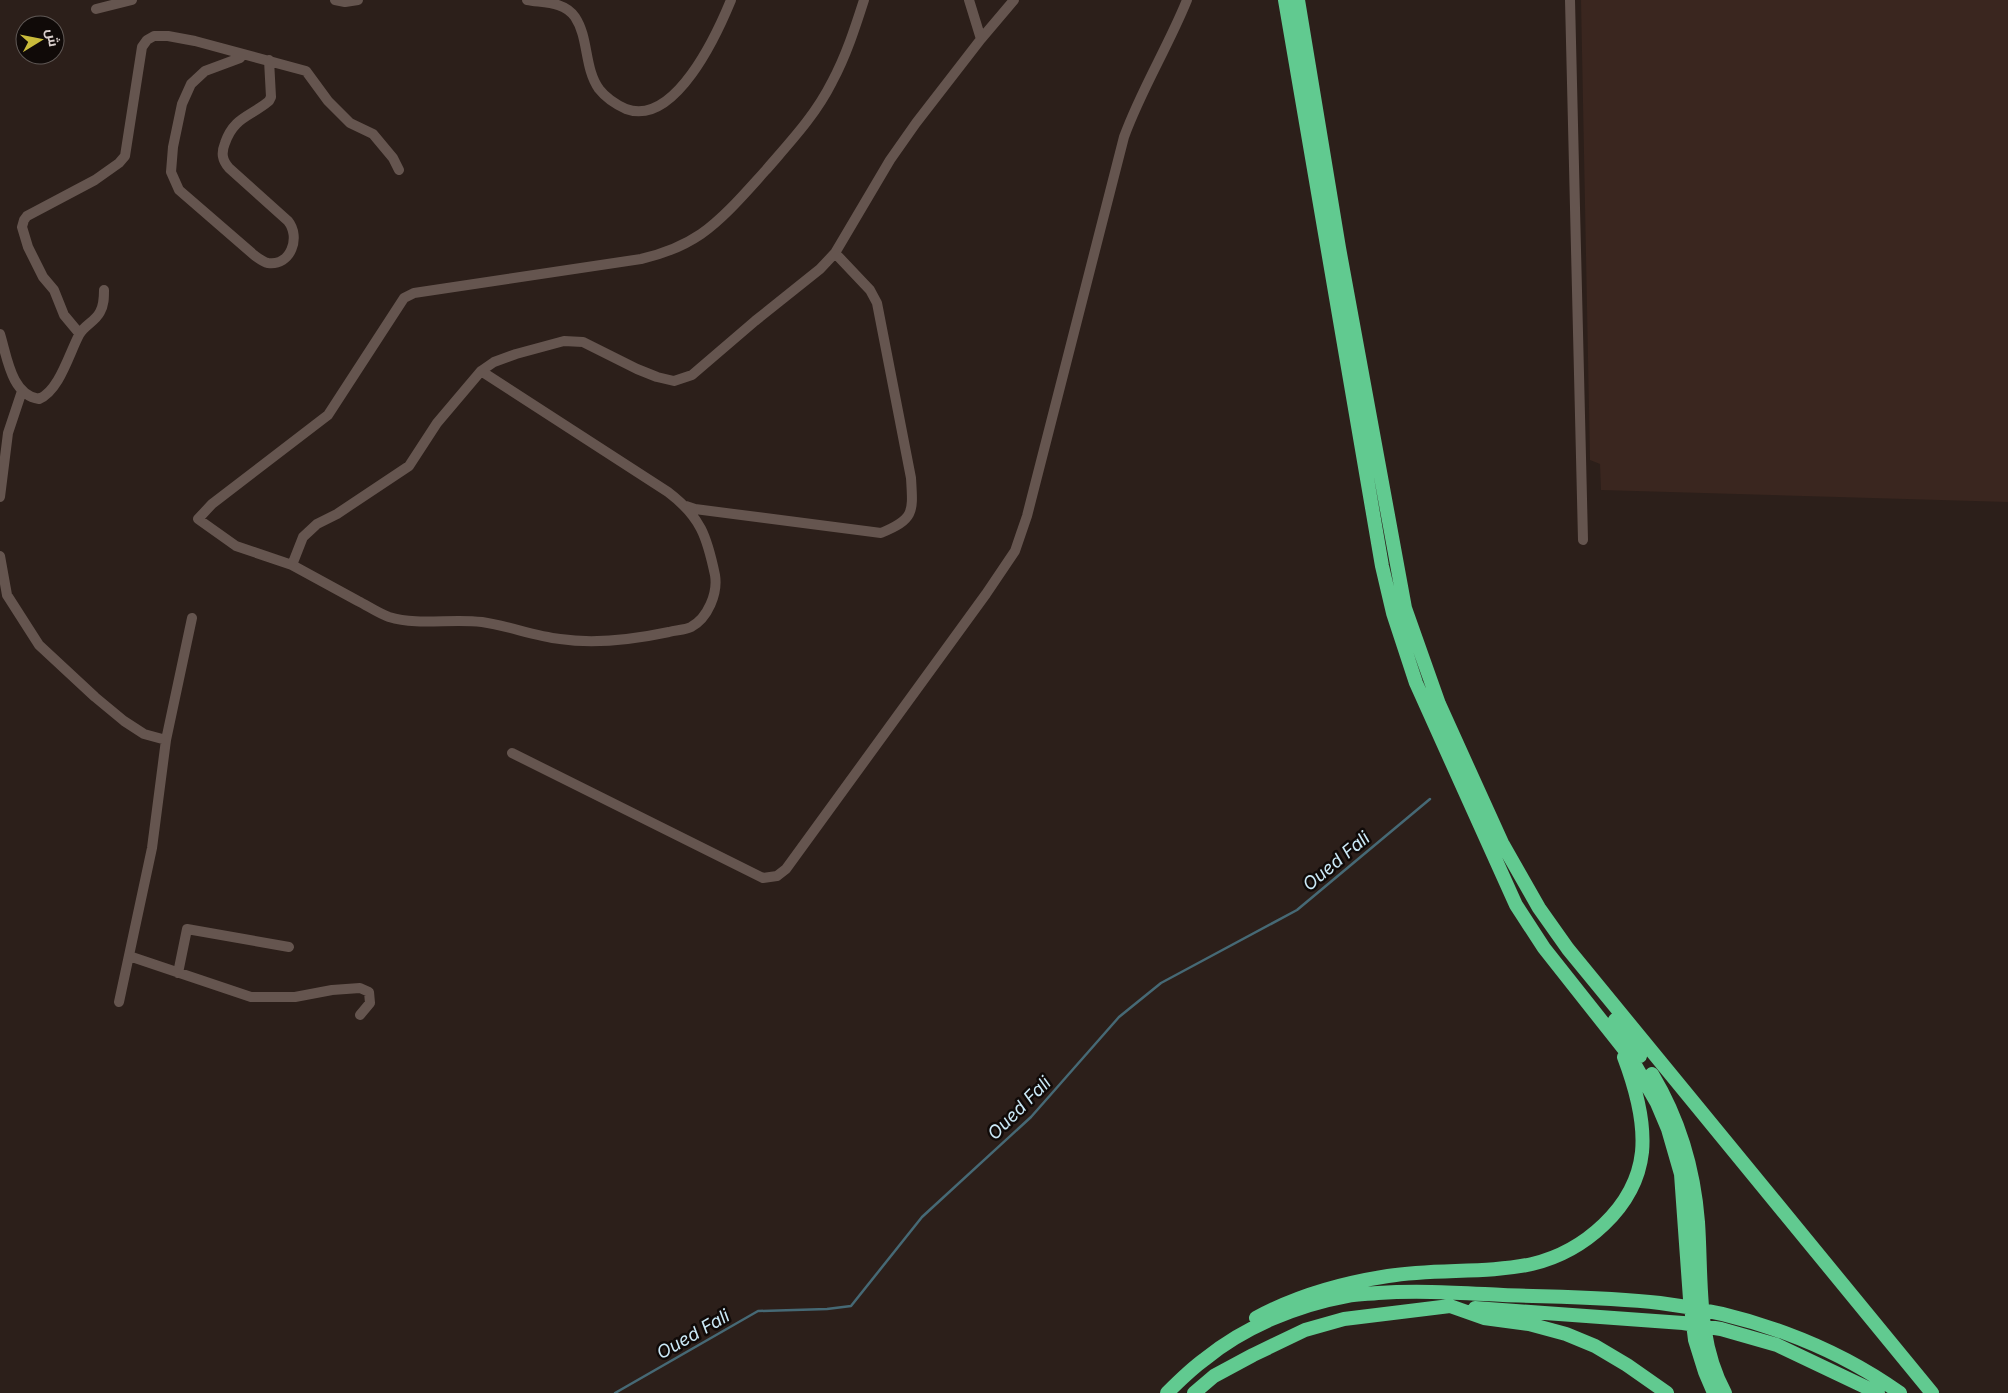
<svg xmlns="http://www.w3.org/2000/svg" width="2008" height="1393" viewBox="0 0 2008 1393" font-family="Inter,Cairo,sans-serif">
<rect width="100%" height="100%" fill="#2c1f1a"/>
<!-- built -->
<path fill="#3a261f" d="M 1581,0 L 2008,0 L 2008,502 L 1601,490 L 1600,464 L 1590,460 Z"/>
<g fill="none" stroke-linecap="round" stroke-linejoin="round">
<!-- stream -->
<path stroke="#466975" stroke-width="2.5" d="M 615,1393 L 758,1311 L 827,1309 L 851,1306 L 922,1217 L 1031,1117 L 1119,1017 L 1161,983 L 1297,910 L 1430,799"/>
<!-- minor -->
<path stroke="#65554f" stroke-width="10" d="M 335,0 L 345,2 L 358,0
M 527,0 C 543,3 564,1 575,17 C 589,38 584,68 599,89 C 606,98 615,104 626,109 C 675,127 717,34 731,0
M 969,0 L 981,39
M 1570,0 L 1583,540
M 96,9 L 132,0
M 243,54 L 240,58 L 205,71 L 191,84 L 182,104 L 173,147 L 171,172 L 179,190 L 254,255 C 258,258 263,262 268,263 C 291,266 301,237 288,221 L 229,168 C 222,160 221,153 225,143 C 234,117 250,117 269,101 L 271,97 L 269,60
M 79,333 L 64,315 L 54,290 L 43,277 L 28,247 L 22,227 L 24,220 L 27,216 L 95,180 L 119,163 L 125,156 L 142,47 L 147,40 L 154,36 L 168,36 L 195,41 L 306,71 L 328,101 L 350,123 L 373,134 L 393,158 L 399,170
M 0,334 C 7,356 11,395 39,399 C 59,391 69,354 79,335 C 84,325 95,322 100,312 C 104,305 104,298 104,290
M 481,371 L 668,492 C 701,517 707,537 715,575 C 718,593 708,618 691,627 C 685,630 676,630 669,632 C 636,639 594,644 560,639 C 534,636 509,626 482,622 C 451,618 419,626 389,617 C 378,613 368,606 358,601 C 336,589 314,577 292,565 L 303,537 L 317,524 L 337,514 L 409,466 L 437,423 L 481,371 L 494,362 L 516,354 L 564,341 L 583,342 L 637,369 L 657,377 L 674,381 L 692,375 L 755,321 L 820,269 L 835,253 L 890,160 L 916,123 L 981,39 L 1014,0
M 0,497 L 8,433 L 22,391
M 686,506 L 695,509 L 881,533 C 915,519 913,512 911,478 L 877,303 L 870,290 L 835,253
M 0,556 L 7,595 L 39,645 L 95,697 L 124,721 L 144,734 L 166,740
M 292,565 L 236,546 L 198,519 L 212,504 L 328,415 L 404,298 L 414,293 L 641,259 C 663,254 682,247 701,234 C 725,217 746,192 766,170 C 790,142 815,116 832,82 C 846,56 855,28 864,0
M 512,753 L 763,878 L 777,876 L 786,869 L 986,594 L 1015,551 L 1027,516 L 1124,137 C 1141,90 1168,47 1187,0
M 129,956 L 251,997 L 295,997 L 332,990 L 360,988 L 369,992 L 370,1003 L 360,1015
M 178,973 L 187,929 L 289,947
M 119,1002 L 152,848 L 166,740 L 192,618"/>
<!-- highway -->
<path stroke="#61ca90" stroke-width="14" d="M 1285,0 L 1382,566 L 1393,613 L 1416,683 L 1516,905 L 1544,948 L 1631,1058 L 1657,1103 L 1668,1129 L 1681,1174 L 1690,1299 L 1695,1340 L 1705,1372 L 1714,1393
M 1298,0 L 1339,248 L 1405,608 L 1439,704 L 1502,843 L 1539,908 L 1568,949 L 1932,1393
M 1615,1020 L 1640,1056
M 1652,1074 C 1679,1119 1694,1170 1698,1222 C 1702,1280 1696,1340 1725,1393
M 1475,1308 L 1683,1323 L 1721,1329 L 1777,1345 L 1878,1393
M 1256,1318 C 1298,1295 1342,1283 1388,1276 C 1436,1268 1485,1274 1532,1264 C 1583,1252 1636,1208 1642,1152 C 1645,1121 1635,1086 1624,1057
M 1167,1393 C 1179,1381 1191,1369 1205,1359 C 1244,1327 1297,1305 1347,1296 C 1357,1294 1368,1294 1378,1293 C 1420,1290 1461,1293 1503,1295 C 1555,1297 1608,1297 1660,1303 C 1744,1313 1830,1343 1900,1393
M 1194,1393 L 1214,1376 L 1253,1355 L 1305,1330 L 1344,1319 L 1450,1306 L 1484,1318 L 1529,1324 L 1566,1334 L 1595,1346 L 1627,1365 L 1667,1393"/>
</g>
<g text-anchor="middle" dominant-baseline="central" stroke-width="5" stroke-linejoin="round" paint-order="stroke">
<!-- water labels -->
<g font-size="18" font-style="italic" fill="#cbe9f7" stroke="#100a08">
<text transform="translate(1336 861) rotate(-40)">Oued Fali</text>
<text transform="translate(1019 1108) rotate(-45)">Oued Fali</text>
<text transform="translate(693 1334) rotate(-30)">Oued Fali</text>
</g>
</g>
<!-- north arrow -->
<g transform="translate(40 40) rotate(80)"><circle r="24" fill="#100a08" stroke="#605956"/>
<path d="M0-4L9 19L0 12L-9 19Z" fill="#c9bb3b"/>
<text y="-8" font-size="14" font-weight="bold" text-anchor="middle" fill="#d9cfcc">ش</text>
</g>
</svg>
